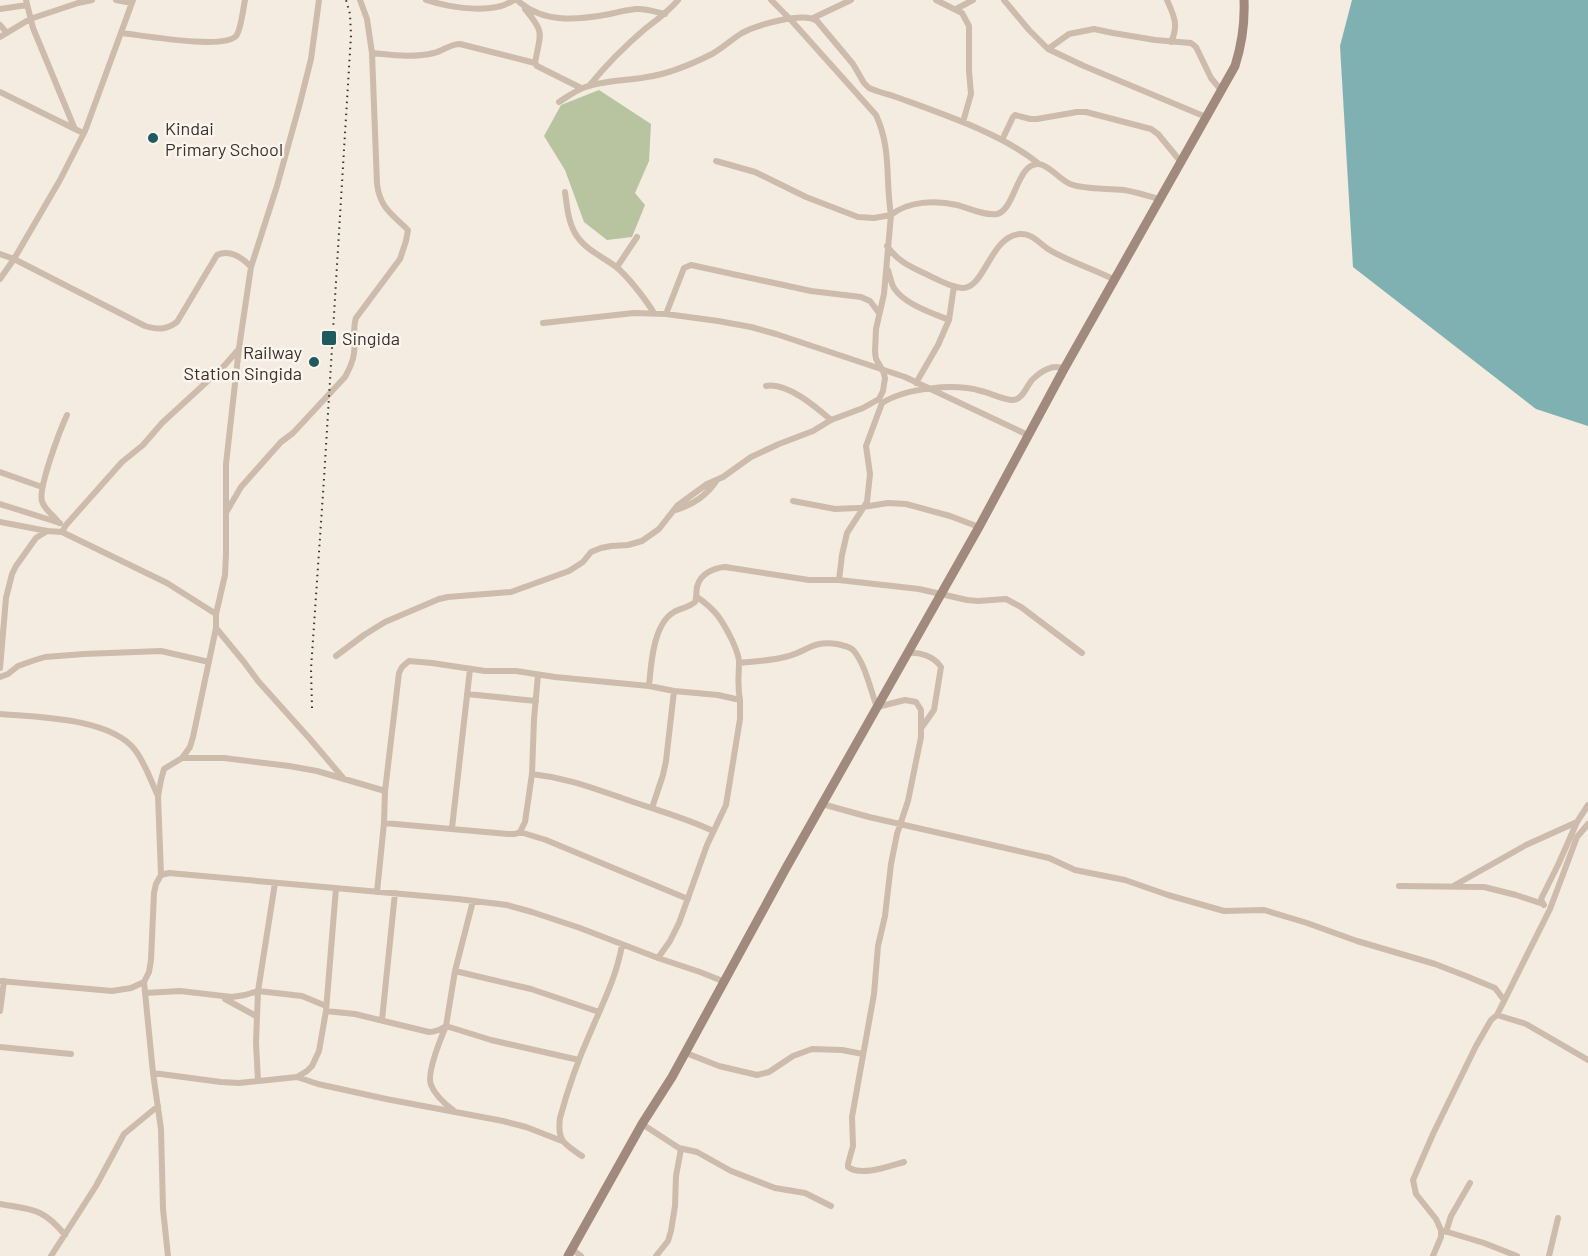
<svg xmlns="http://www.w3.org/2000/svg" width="1588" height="1256" viewBox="0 0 1588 1256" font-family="Barlow,sans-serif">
<rect width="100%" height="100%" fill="#f4ebe1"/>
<!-- green -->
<path fill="#b8c4a0" d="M 599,90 L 651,124 L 649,161 L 635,193 L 645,205 L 632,237 L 607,240 L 584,222 L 565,170 L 544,136 L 561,105 Z"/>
<!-- water -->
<path fill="#7fb0b2" d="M 1352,0 L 1588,0 L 1588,426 L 1536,409 L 1353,267 L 1340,46 Z"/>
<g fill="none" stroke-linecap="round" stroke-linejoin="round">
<!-- street -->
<path stroke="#cdbbac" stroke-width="6" d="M 26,0 L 33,28 L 74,127
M 116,0 L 132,3
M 426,0 C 448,7 478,12 501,6 C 506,5 510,2 514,0
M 517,0 C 543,24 578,20 610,14 C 619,12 629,9 638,9 C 647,9 656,12 665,14
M 936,0 L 962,13 L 969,26 L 969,71 L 971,94 L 963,122
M 1004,0 L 1029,30 L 1048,49 L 1084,66 L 1206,117
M 1167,0 C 1174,16 1179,25 1171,42
M 0,9 L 27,5
M 525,9 C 546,34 540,33 535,63 L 537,66 L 581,88
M 956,9 L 973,0
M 813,18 L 851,0
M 0,25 L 7,33
M 121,33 C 141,35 223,50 236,36 C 241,30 243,9 245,0
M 0,37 L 30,19 L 78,3 L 92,0
M 1048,49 L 1069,34 L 1094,29 L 1113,33 L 1155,40 L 1191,43 L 1196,47 L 1211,78 L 1221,90
M 372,53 C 393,55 413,58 434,53 C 443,51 450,44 460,44 L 535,63
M 589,86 C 606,65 625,46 646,28 C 658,19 668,12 678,0
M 0,92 L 83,133
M 559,102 C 567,97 575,91 583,88 C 603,80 626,81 647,77 C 669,74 692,64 712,54 C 723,48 732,39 742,33 C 757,25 804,11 817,21 L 853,64 L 864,83 L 869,88 C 878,92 887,94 896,97 C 940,113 1003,134 1039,164
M 1002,140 L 1013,117 L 1015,115 L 1030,119 L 1037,119 L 1077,112 L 1086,112 L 1151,129 L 1158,134 L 1181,162
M 716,161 L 755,172 L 806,197 L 858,217 L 874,218 L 891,215 C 885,179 892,150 876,115 L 790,19 L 771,0
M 565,192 C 567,206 568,221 575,233 C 583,248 601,256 615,266 C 627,275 646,300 654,313
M 887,246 C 897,261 911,267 928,275 C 938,280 950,287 962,288 C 985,289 990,236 1020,234 C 1032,233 1039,243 1048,249 C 1067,261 1094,269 1115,280
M 0,254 L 14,259 L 60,180 L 85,131 L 133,0
M 617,267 L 637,237
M 888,270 C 890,276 891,283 894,288 C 904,304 932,313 949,320
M 0,279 L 14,259 L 145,326 C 158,330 166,330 177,322 L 217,255 C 229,249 242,257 251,267
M 666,314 L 684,268 L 691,265 L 811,291 L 861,297 L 870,301 L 879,313
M 543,323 L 634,313 L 666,314 L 718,321 L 751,327 L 776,334 L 905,377 L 1028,435
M 916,383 L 938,345 L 949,320 L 954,286
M 766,386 C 787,382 816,407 831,420
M 0,472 L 42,487
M 793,501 L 835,509 L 857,508 L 888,503 L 906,504 L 950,516 L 979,527
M 0,504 L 60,523
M 676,510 C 694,504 706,496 717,480
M 227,511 L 241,487 L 281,442 L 293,433 L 345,377 C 349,370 353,362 354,353 C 356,341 352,330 356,318 L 400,259 L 406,241 L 408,230 C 392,214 380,208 377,184 L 372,53 L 367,19 L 360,0
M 0,522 L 47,531 L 62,532 L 167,583 L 216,614
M 59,523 C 54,515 44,510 42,501 C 38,488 60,430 67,415
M 62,532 L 66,525 L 122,462 L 143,445 L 162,423 L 224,366 L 238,350
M 839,580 L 842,555 L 847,533 L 867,502 L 870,474 L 866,446 L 882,403 C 906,388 954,383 981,391 C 991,393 1003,400 1013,400 C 1023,399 1026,387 1032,380 C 1040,372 1053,363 1064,369
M 697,597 C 716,610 722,620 732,640 C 735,647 739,655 739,662 C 739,677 737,684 740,700
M 216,628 L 244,662 L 258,681 L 310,739 L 344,779
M 907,653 C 920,652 934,656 941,667 L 934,710 L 922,727
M 336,656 L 364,635 L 385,622 L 439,599 L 448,597 L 511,592 L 569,571 L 583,562 L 591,552 L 601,548 L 611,546 L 628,545 L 642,541 L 659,529 L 677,506 L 685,500 L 707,484 L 723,477 L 751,457 L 779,444 L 813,431 L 831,420 L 863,408 L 879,399 L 883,391 L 885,378 L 883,371 L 876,359 L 875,352 L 876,329 L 884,294 L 891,215 C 908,201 936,200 957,205 C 969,208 984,216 997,214 C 1015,210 1017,162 1039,164 C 1049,165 1060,180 1070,184 C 1086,190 1106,188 1124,190 C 1136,192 1148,196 1160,199
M 739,663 C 754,661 770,661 785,657 C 807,652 812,640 837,644 C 844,646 850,646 854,651 C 866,666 870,689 877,707 L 905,700 L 916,702 L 921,710 L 921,737 L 908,801 L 897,834 L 891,864 L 885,916 L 878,946 L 874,994 L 852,1117 L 853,1146 L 848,1164 L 848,1167 C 862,1177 889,1166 904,1162
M 0,668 L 6,598 L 12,574 L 16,566 L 36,538 L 47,531
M 0,677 L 8,674 L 18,666 L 35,660 L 45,657 L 84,654 L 161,651 L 209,662
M 649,686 C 651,665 653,624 674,612 C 680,608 688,608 695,602 C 697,597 696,592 697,587 C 700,574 713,568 725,567 L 809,580 L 839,580 L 919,589 L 967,600 L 978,601 L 1006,599 L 1021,607 L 1082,653
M 467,694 L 536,701
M 0,714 C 38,717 111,718 135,750 C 145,763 151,781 158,796
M 182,758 L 190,747 L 193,737 L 216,628 L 216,614 L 225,575 L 226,554 L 226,464 L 239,348 L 251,267 L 277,186 L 300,103 L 311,59 L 319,0
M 532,774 C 567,778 590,787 622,798 C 652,809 684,817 713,831
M 822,804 L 869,817 L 1049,858 L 1075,870 L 1125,880 L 1168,895 L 1224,911 L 1264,910 L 1307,923 L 1357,941 L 1435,964 L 1466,976 L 1495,988 L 1504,1000
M 652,808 L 663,775 L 666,761 L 674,691
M 384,823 L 508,834 L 515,834 L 520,832 L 525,822 L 532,774 L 534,719 L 538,675
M 452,828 L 470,669
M 520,832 L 546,840 L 688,899
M 161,875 L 158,796 L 161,780 L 164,769 L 182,758 L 224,758 L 289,766 L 317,771 L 385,791
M 1455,885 L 1526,845 L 1577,822
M 1399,886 L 1484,887 L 1516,895 L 1543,904
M 377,892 L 384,823 L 385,791 L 399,673 L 402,667 L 409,661 L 432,663 L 485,671 L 516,671 L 555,677 L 649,686 L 674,691 L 718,695 L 740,700 L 740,719 L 726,805 L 707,845 L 679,923 L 670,941 L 658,958
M 1544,905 L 1541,900 L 1542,897 L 1558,865 L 1577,822 L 1588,805
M 455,971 L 531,989 L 599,1012
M 0,981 L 112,991 L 131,988 L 144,982 L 149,972 L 151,960 L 154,893 L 156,884 L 161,875 L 169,873 L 458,899 L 507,905 L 532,912 L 580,928 L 658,958 L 700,972 L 725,982
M 144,982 L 153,1073 L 161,1129 L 163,1209 L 168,1256
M 145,993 L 180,991 L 232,997 L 245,995 L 258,991 L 275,883
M 225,999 L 256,1016
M 0,1011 L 4,981
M 326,1011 L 355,1014 L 429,1032 C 436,1032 440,1030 446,1026 L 455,971 L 473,901
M 1497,1015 L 1526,1024 L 1588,1060
M 382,1020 L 395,893
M 0,1047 L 71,1054
M 686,1053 L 719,1066 L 757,1075 L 769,1072 L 793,1056 L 812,1049 L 842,1050 L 863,1054
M 153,1073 L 221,1082 L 239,1083 L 297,1077 L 307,1071 L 312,1066 L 319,1051 L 326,1011 L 336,888
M 297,1077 L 318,1084 L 386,1099 L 503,1121 L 526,1127 L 562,1141
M 258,1081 L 256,1043 L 258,991 L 302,996 L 326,1006
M 453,1110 C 445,1104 435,1095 431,1085 C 426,1073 441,1038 446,1026 L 491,1040 L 579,1060
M 642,1124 L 679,1148 L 697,1152 L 731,1171 L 775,1188 L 805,1193 L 831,1206
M 582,1156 C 564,1144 557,1141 560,1118 C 568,1088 578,1060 591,1031 C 603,1003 617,975 622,945
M 0,1204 C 33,1210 43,1208 65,1235
M 1441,1230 L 1484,1243 L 1517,1256
M 1446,1232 L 1451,1216 L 1470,1183
M 572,1249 L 581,1256
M 51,1256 L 96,1186 L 124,1134 L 158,1106
M 656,1256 L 668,1241 L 671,1231 L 675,1206 L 676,1176 L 681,1149
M 1433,1256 L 1441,1237 L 1441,1230 L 1436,1219 L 1416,1194 L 1413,1180 L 1433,1134 L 1476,1046 L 1491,1020 L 1497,1015 L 1550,909 L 1577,837 L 1588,824
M 1549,1256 L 1558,1218"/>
<!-- secondary -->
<path stroke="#a18a7d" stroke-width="9" d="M 568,1256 L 642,1124 L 672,1077 L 786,868 L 979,527 L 1064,369 L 1235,66 C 1242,44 1245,23 1244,0"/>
<!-- rail -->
<path stroke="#3b302b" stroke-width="2" stroke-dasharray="1.5 4.5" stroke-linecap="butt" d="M 312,708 L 311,669 L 324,479 L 351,35 L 350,14 L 346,0"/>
</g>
<!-- markers -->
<g fill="#1f5a5e" stroke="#fbf5ee" stroke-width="2">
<circle cx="153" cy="138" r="6"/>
<rect x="321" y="330" width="16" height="16" rx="3"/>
<circle cx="314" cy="362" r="6"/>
</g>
<g text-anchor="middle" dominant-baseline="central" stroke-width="5" stroke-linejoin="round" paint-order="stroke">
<!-- poi labels -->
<g font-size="18" fill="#3b302b" stroke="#fbf5ee" text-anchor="start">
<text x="165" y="128">Kindai<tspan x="165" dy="21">Primary School</tspan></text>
<text x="342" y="338">Singida</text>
<text x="302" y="352" text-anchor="end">Railway<tspan x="302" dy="21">Station Singida</tspan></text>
</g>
</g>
</svg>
